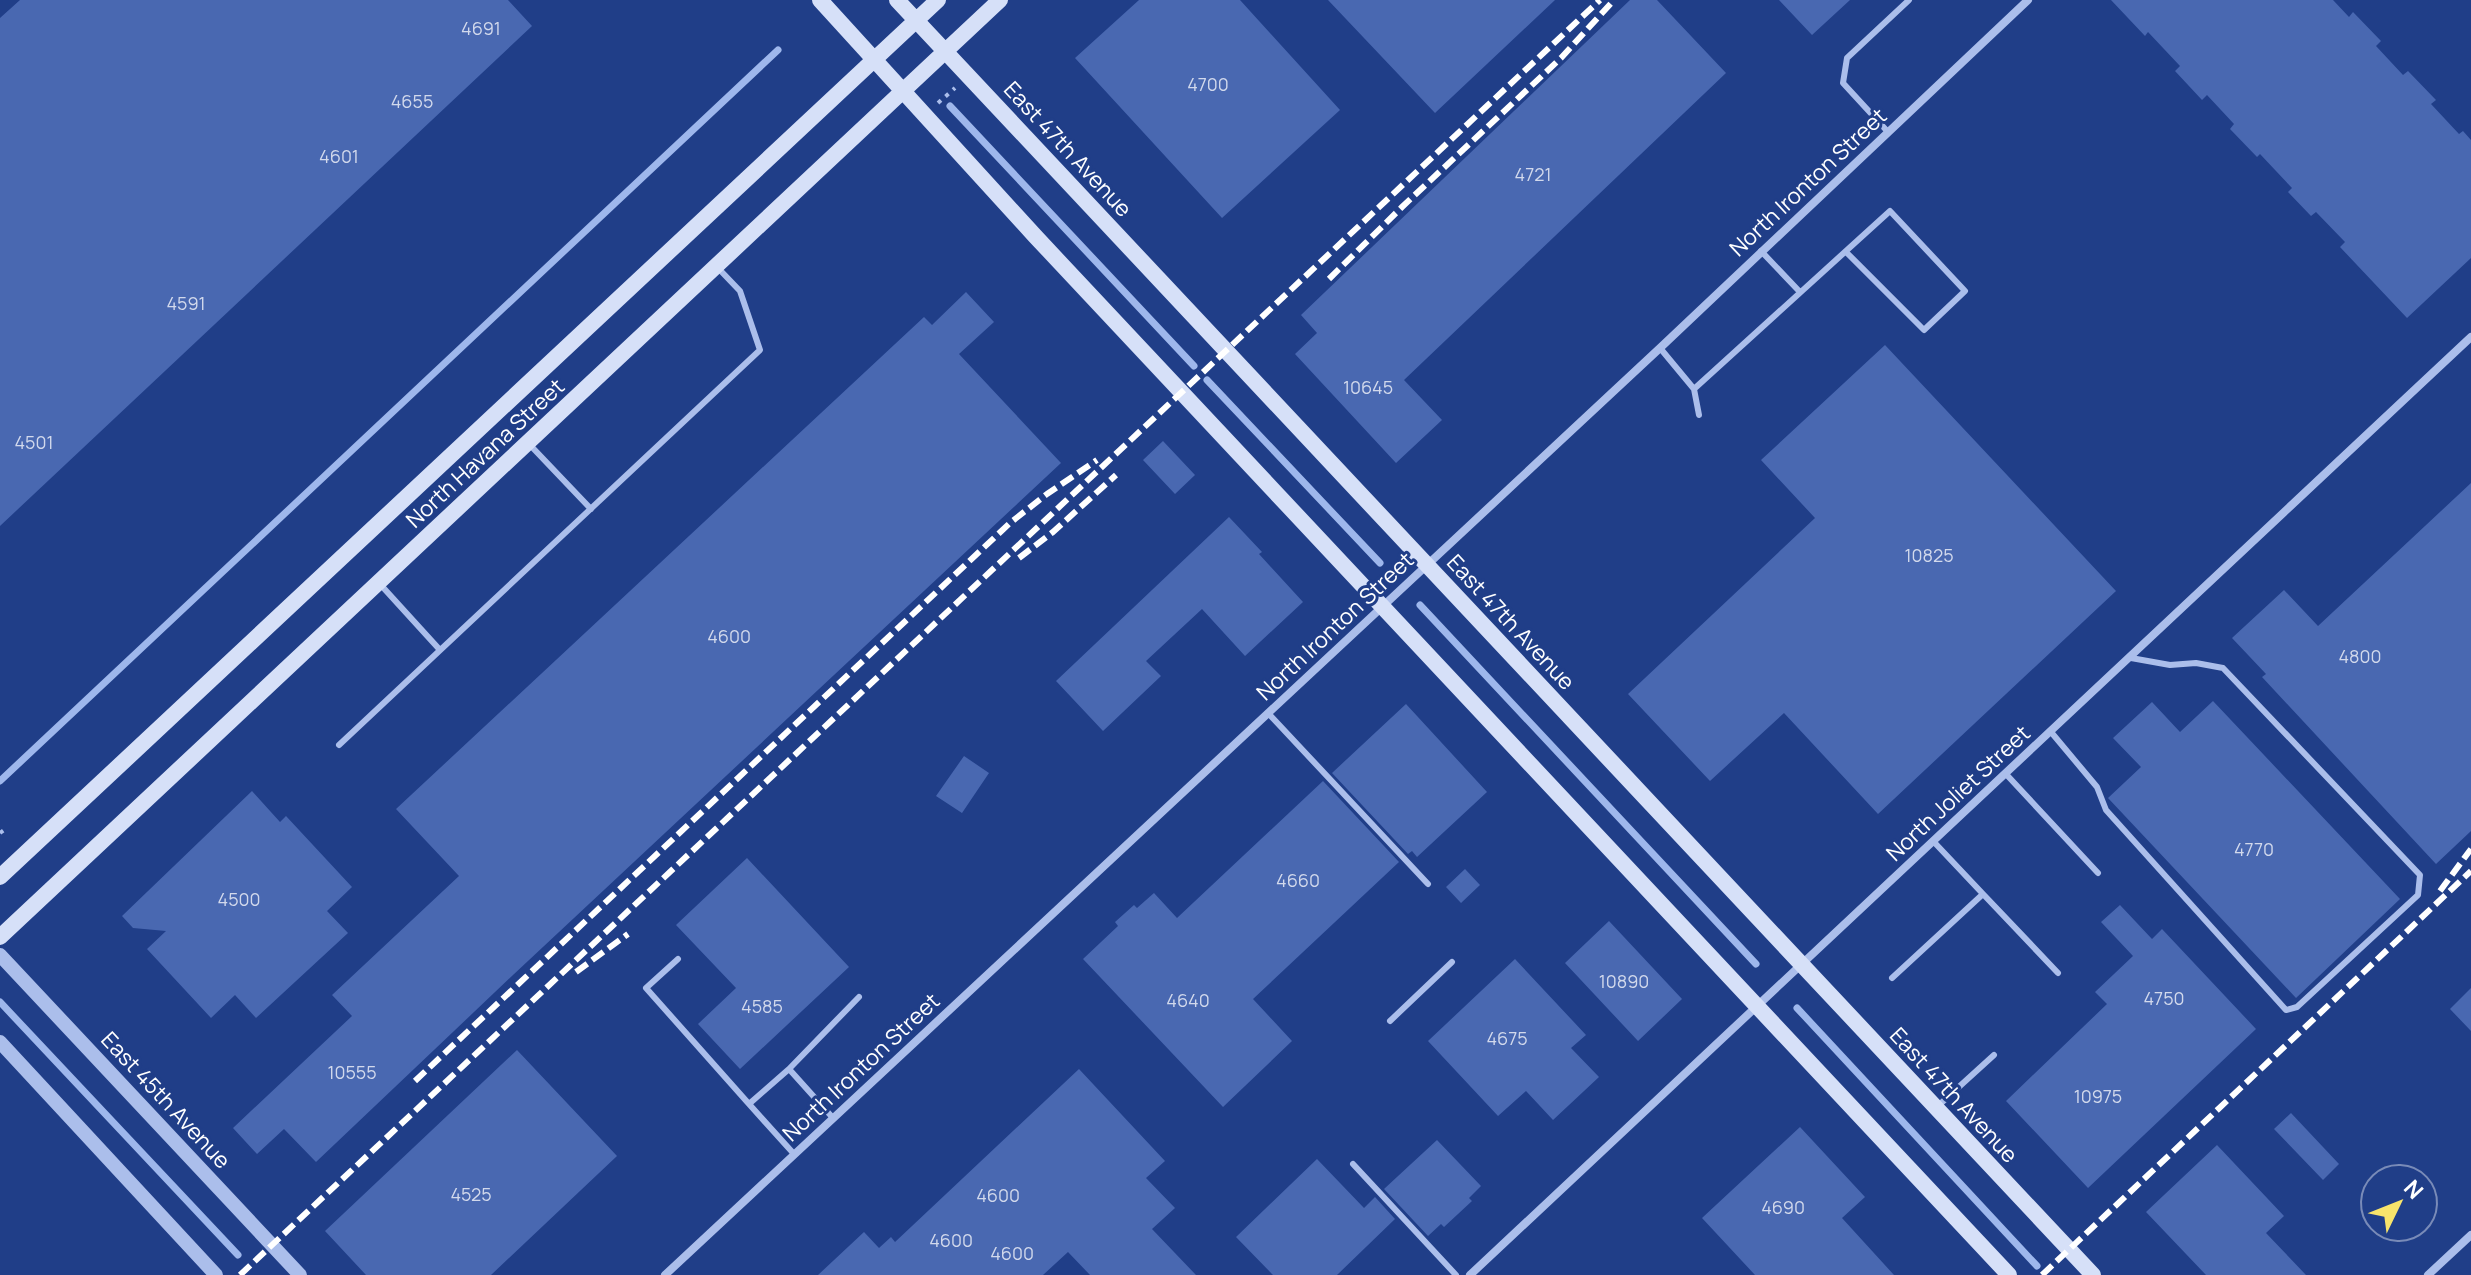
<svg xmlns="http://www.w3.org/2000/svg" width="2471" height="1275" viewBox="0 0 2471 1275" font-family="Manrope,sans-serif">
<rect width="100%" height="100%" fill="#203e88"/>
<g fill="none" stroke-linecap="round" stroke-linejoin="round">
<!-- stream -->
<path stroke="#9eb7ec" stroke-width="7" d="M 950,106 L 1194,366
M 1207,380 L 1380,563
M 1420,605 L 1756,964
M 0,781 L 778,50
M 0,1002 L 238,1255
M 1797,1008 L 2037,1266"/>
</g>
<!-- building -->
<path fill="#4968b1" d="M 20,0 L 508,0 L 532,26 L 0,526 L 0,18 Z
M 1139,0 L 1240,0 L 1340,110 L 1222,218 L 1075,58 Z
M 1328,0 L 1555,0 L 1435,113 Z
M 1630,0 L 1657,0 L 1726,73 L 1404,380 L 1442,420 L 1396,463 L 1295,354 L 1317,333 L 1301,315 Z
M 1779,0 L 1850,0 L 1812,35 Z
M 2111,0 L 2333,0 L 2349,17 L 2353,12 L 2381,41 L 2376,46 L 2403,75 L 2408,71 L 2436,100 L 2431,104 L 2459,134 L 2463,131 L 2471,140 L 2471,258 L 2407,318 L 2340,247 L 2345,242 L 2316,212 L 2311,216 L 2288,192 L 2292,188 L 2260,154 L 2257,157 L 2230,129 L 2234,124 L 2207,95 L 2202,100 L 2175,71 L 2180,66 L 2148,32 L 2145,36 Z
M 966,292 L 994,322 L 959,354 L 1061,463 L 513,975 L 316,1162 L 284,1129 L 257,1154 L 233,1128 L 352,1016 L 332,995 L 459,876 L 396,809 L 924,317 L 932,325 Z
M 1885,345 L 2116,591 L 1878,814 L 1784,713 L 1710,781 L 1628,694 L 1815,518 L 1761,460 Z
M 1163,441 L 1195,475 L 1175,494 L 1143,460 Z
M 2471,483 L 2471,831 L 2436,864 L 2262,677 L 2266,674 L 2232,638 L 2284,590 L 2318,626 Z
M 1229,517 L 1262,552 L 1259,554 L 1303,602 L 1245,656 L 1202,609 L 1146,661 L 1161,676 L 1103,731 L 1056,681 Z
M 2213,701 L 2400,899 L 2296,998 L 2108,798 L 2141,767 L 2113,738 L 2152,702 L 2180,732 Z
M 1406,704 L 1487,792 L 1417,857 L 1412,851 L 1408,854 L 1332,773 Z
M 964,756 L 989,773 L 962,813 L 936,796 Z
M 1323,781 L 1399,862 L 1253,999 L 1292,1041 L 1223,1107 L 1083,959 L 1118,926 L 1115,922 L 1134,905 L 1137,908 L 1154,893 L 1177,918 Z
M 252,791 L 280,822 L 286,816 L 352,887 L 327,911 L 348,933 L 256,1018 L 235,995 L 211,1018 L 147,949 L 166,931 L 133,928 L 122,916 Z
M 747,858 L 849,967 L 740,1069 L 698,1024 L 736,988 L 676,925 Z
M 1465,869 L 1480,885 L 1461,903 L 1446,887 Z
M 2120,905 L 2152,939 L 2162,929 L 2256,1029 L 2088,1188 L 2006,1101 L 2107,1004 L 2095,992 L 2133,956 L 2101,922 Z
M 1609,921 L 1682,999 L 1638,1041 L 1565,963 Z
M 1515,959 L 1586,1035 L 1571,1048 L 1599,1077 L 1553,1120 L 1526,1091 L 1498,1116 L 1428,1041 Z
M 2471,988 L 2471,1031 L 2450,1009 Z
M 517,1050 L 617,1156 L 491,1275 L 366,1275 L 325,1231 Z
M 1079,1069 L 1165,1161 L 1146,1178 L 1175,1208 L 1152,1229 L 1196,1275 L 1090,1275 L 1068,1252 L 1043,1275 L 818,1275 L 864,1232 L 879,1248 L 891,1237 L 895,1242 Z
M 2291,1113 L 2339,1164 L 2323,1180 L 2274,1129 Z
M 1800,1127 L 1865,1197 L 1842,1218 L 1894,1275 L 1755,1275 L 1702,1218 Z
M 1437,1140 L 1481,1186 L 1469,1198 L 1472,1201 L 1444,1227 L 1441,1224 L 1428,1236 L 1384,1189 Z
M 2217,1145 L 2284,1216 L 2266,1233 L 2306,1275 L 2206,1275 L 2146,1212 Z
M 1317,1159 L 1364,1208 L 1375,1197 L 1395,1219 L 1337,1275 L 1273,1275 L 1236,1237 Z"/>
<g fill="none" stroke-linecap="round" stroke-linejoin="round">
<!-- path -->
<path stroke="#abbeeb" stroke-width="4" stroke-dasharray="4 6" stroke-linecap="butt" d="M 938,103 L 955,88
M 0,833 L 4,830"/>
<!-- service -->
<path stroke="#abbeeb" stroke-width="6" d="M 1888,132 L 1843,83 L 1847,58 L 1909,0
M 1761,251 L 1799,291
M 1660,348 L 1694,389 L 1699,415
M 1694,389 L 1890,211 L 1965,291 L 1924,330 L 1846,252
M 530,445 L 591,509
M 379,583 L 440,650
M 1268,713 L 1428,884
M 2051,732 L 2097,787 L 2106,810 L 2286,1010 L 2297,1007 L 2418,895 L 2420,875 L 2223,668 L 2196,663 L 2170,665 L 2131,658
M 339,745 L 760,350 L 740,291 L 718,268
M 2005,773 L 2098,873
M 1983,894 L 2058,973
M 678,959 L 646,988 L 749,1104 L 789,1069
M 1892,978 L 1983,894 L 1933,841
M 1390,1021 L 1452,962
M 749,1104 L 794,1154
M 1939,1105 L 1994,1055
M 833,1118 L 789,1069 L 859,997
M 1353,1164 L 1456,1275"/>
<!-- minor -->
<path stroke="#abbeeb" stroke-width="8" d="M 665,1275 L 1660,348 L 2028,0
M 1470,1275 L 2471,337
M 2428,1275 L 2471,1235"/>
<!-- tertiary -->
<path stroke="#abbeeb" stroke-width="14" d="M 0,955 L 300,1275
M 0,1042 L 216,1275"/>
<!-- secondary -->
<path stroke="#d6e0f8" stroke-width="16" d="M 820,0 L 1035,236 L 2009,1275
M 897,0 L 2093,1275
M 0,877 L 938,0
M 0,937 L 1000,0"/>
<!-- rail -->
<path stroke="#fff" stroke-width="6" stroke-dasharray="14 6" stroke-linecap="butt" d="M 1329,279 L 1402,207 L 1561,58 L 1614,0
M 1019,558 L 1053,532 L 1116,475
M 2440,891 L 2471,849
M 576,972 L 628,934
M 415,1081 L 1010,523 L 1047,494 L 1097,460
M 240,1275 L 1600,0
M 2042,1275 L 2471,871"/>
</g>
<g text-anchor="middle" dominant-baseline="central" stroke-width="6" stroke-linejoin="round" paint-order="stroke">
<!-- number labels -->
<g font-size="18" fill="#d2d9ec">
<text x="481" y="28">4691</text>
<text x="1208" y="84">4700</text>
<text x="412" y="101">4655</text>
<text x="339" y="156">4601</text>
<text x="1533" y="174">4721</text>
<text x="186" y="303">4591</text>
<text x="1368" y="387">10645</text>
<text x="34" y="442">4501</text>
<text x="1929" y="555">10825</text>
<text x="729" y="636">4600</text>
<text x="2360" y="656">4800</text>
<text x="2254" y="849">4770</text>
<text x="1298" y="880">4660</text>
<text x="239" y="899">4500</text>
<text x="1624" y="981">10890</text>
<text x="2164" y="998">4750</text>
<text x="1188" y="1000">4640</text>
<text x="762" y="1006">4585</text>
<text x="1507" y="1038">4675</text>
<text x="352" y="1072">10555</text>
<text x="2098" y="1096">10975</text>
<text x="471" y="1194">4525</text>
<text x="998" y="1195">4600</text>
<text x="1783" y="1207">4690</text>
<text x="951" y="1240">4600</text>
<text x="1012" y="1253">4600</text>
</g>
<!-- street labels -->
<g font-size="22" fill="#fff" stroke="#203e88">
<text transform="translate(1068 149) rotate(47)">East 47th Avenue</text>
<text transform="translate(1808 182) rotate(-43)">North Ironton Street</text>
<text transform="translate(485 453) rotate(-43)">North Havana Street</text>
<text transform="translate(1511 622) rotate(47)">East 47th Avenue</text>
<text transform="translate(1335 626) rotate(-43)">North Ironton Street</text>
<text transform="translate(1958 793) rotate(-43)">North Joliet Street</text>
<text transform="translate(861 1067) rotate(-43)">North Ironton Street</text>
<text transform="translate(1954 1095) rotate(47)">East 47th Avenue</text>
<text transform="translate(166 1100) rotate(47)">East 45th Avenue</text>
</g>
</g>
<!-- north arrow -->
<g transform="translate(2399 1203) rotate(47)"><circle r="38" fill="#203e88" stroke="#798bb8" stroke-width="2"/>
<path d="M0-6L14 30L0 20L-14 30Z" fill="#f8e46b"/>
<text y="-12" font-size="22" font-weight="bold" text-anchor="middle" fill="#ffffff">N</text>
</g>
</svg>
